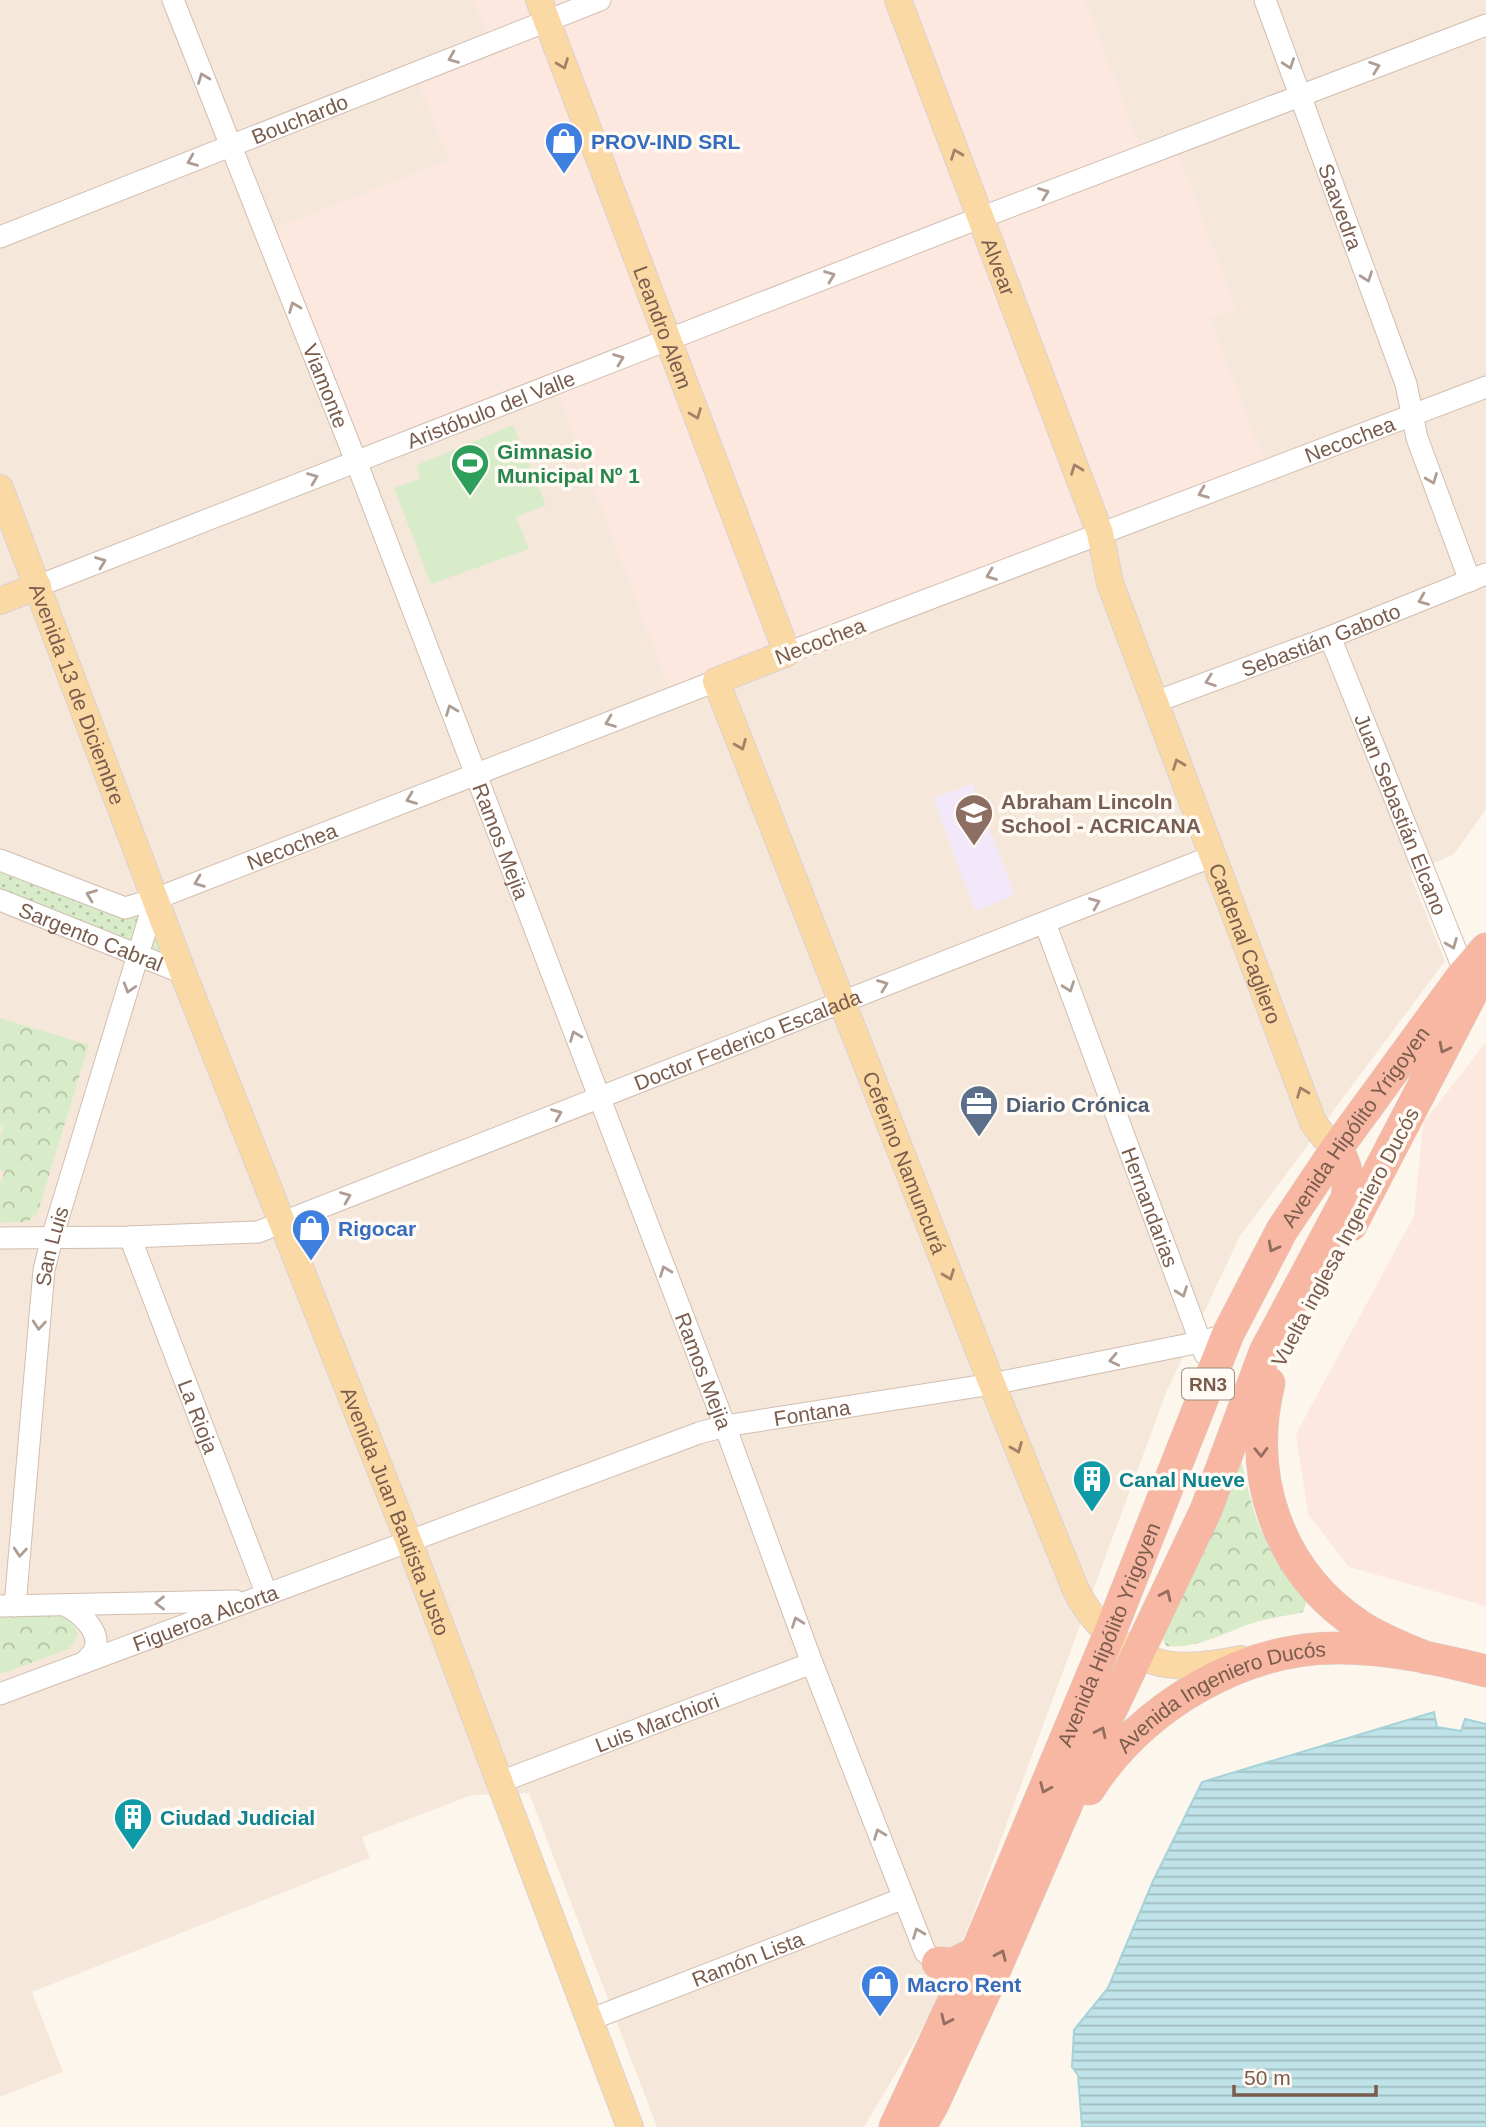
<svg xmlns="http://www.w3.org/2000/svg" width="1486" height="2127" viewBox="0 0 1486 2127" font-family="Arial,sans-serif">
<defs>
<pattern id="grass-dots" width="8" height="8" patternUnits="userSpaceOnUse" patternTransform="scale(1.75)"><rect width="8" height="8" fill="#d8ecc9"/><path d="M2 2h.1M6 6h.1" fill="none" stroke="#b4c2a5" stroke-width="1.8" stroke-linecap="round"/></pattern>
<pattern id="park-crowns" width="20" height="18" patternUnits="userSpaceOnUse" patternTransform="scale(1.75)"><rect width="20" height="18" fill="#d8ecc9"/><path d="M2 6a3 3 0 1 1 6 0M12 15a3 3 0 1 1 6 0" fill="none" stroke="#b4c2a5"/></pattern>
<pattern id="water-rules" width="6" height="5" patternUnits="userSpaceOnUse" patternTransform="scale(1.75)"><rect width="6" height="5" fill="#bfe3e8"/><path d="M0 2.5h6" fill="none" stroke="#a0bbbe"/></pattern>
</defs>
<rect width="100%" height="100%" fill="#fdf6ec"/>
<!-- residential -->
<path fill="#f5e8da" d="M 0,0 L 1486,0 L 1486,809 L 1454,854 L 1410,874 L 1445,961 L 1240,1236 L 1166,1393 L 970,1923 L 928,2019 L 864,2127 L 657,2127 L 529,1793 L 472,1795 L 362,1837 L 370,1858 L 32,1992 L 63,2072 L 0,2097 Z"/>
<!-- commercial -->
<path fill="#fde8e0" d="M 474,0 L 1085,0 L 1143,155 L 1174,143 L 1236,309 L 1210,319 L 1267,469 L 673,698 L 555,384 L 356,461 L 264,233 L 449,160 L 415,73 L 491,43 Z
M 1486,1042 L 1486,1606 L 1349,1567 L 1308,1514 L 1296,1434 L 1414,1216 L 1423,1123 Z"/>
<!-- education -->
<path fill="#f3e8fa" d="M 972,784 L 1015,895 L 975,911 L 933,798 Z"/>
<!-- grass -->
<path fill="url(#grass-dots)" d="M 0,860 L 125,907 L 155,899 L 183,973 L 0,900 Z"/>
<!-- park -->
<path fill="url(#park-crowns)" d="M 0,1018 L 89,1045 L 37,1214 L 27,1222 L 0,1223 L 0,1184 L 5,1171 L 0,1170 L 0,1137 L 3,1127 L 0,1125 Z
M 1240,1457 C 1247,1481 1251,1507 1261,1530 C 1273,1555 1290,1576 1308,1597 L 1303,1612 C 1289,1616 1274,1617 1260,1621 C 1230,1629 1199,1650 1166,1646 L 1161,1635 Z
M 0,1615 L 56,1615 L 71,1616 L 78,1635 L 69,1649 L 0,1674 Z"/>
<!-- pitch -->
<path fill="#d8ecc9" d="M 513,425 L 546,505 L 516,517 L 529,549 L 431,584 L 394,488 L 420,479 L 417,465 Z"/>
<!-- water -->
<path fill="url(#water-rules)" stroke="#a5d3da" stroke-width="2" d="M 1434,1712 L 1437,1727 L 1461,1731 L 1465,1719 L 1486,1724 L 1486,2127 L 1082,2127 L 1078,2075 L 1072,2067 L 1074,2030 L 1108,1988 L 1153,1881 L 1202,1782 Z"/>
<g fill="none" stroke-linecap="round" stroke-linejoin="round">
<!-- minor casing -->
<g stroke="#d1beb0" stroke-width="23">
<g id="minor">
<path id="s1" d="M 173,0 L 356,461 L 725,1426 L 812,1663 L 925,1952 L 938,1963"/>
<path id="s2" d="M 1265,0 L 1406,384 L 1417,438 L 1470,581"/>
<path id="s3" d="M 0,237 L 600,0"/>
<path id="s4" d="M 38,586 L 951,229 L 1486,25"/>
<path id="s5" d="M 1330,637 L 1469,983"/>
<path id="s6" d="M 787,653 L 1486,387"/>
<path id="s7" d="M 1155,702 L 1330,637 L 1486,574"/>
<path id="s8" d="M 0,860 L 125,908 L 155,899 L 716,681"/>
<path id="s9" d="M 0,900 L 183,973"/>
<path id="s10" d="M 1045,923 L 1205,1354"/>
<path id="s11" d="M 130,1237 L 267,1595"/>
<path id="s12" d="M 0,1238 L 130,1237 L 258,1232 L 1213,856"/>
<path d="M 65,1605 C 79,1612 101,1630 95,1649 C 93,1654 88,1658 85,1662"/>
<path d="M 0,1606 L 236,1601"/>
<path id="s13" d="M 15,1606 L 44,1270 L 52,1238 L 155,899"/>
<path id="s14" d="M 0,1694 L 699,1433 L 725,1426 L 992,1384 L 1200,1342 L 1228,1334"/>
<path id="s15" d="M 500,1782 L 812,1663"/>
<path id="s16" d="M 589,2020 L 904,1898"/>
</g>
</g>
<!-- major casing -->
<g stroke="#dad1cd" stroke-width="28">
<g id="major">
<path id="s17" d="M 539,0 L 787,653 L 716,681 L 992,1384 L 1075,1588 C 1083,1605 1092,1618 1106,1631 C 1145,1672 1189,1670 1241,1659"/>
<path id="s18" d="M 898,0 L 1100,533 L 1110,583 L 1313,1122 L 1324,1137 L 1337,1148"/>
<path id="s19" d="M 0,488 L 183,973 L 409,1542 L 630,2127"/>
<path d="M 0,601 L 38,586"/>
</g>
</g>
<!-- highway casing -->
<g stroke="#dad1cd" stroke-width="33">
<g id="highway">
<path d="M 1351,1225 L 1477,983"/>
<path d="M 1269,1383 C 1246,1477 1278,1572 1360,1626 C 1381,1640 1404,1648 1427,1658"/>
<path id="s20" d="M 1089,1789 C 1141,1708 1241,1647 1339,1648 C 1389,1648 1438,1659 1486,1671"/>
<path d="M 938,1963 L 953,1964 L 976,1953"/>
<path id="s21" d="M 895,2127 L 976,1953 L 1109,1635 L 1228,1334 L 1282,1230 L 1337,1148 L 1464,974 L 1486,949"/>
<path d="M 920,2127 L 933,2104 L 997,1965 L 1072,1792 L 1206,1510 L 1265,1352 L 1347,1198 C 1350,1179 1346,1166 1337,1148"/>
</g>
</g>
<!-- minor -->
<use href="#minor" stroke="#fff" stroke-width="21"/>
<!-- major -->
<use href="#major" stroke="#fbd9a5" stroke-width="26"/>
<!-- highway -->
<use href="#highway" stroke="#f7b7a3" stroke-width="32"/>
</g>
<!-- one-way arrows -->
<defs><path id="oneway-chevron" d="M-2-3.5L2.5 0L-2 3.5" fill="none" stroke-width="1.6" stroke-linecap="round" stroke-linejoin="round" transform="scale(1.75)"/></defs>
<g stroke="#af9d94">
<use href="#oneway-chevron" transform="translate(453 58) rotate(158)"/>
<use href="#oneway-chevron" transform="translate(1289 64) rotate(70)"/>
<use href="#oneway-chevron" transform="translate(1375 67) rotate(-20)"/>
<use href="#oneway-chevron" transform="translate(203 78) rotate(-111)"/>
<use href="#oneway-chevron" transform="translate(192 161) rotate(158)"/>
<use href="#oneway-chevron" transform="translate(1044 193) rotate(-21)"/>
<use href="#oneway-chevron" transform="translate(830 276) rotate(-21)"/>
<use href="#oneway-chevron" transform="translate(1367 277) rotate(70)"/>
<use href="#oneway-chevron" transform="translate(294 307) rotate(-112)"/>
<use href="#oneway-chevron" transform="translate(619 359) rotate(-21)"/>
<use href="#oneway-chevron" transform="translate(313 478) rotate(-22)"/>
<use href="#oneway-chevron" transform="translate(1432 479) rotate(69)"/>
<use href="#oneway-chevron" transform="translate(1203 493) rotate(159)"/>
<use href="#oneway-chevron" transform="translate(101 562) rotate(-21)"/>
<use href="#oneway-chevron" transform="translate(991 575) rotate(159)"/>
<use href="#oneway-chevron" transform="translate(1423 600) rotate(158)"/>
<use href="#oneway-chevron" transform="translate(1210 681) rotate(160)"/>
<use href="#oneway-chevron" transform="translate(451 710) rotate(-111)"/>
<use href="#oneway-chevron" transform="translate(610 722) rotate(159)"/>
<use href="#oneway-chevron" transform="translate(411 799) rotate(159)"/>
<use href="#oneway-chevron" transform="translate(199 882) rotate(159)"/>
<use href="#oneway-chevron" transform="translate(91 895) rotate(-159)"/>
<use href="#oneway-chevron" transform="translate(1095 903) rotate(-22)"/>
<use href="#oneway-chevron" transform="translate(1452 944) rotate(68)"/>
<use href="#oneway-chevron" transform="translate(883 985) rotate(-21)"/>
<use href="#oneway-chevron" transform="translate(1069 987) rotate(70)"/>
<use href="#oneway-chevron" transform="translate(129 988) rotate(107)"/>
<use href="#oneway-chevron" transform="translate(575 1036) rotate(-111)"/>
<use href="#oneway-chevron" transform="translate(557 1114) rotate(-22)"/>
<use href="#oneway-chevron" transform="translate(346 1197) rotate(-22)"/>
<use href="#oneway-chevron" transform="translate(665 1271) rotate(-111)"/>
<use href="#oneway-chevron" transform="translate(1182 1292) rotate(70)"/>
<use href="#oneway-chevron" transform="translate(39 1325) rotate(95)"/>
<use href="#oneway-chevron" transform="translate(1114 1360) rotate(168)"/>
<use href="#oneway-chevron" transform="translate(20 1552) rotate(95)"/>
<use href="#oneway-chevron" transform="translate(160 1603) rotate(179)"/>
<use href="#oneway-chevron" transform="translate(797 1622) rotate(-110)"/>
<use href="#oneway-chevron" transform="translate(879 1834) rotate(-111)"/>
<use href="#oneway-chevron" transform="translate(918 1933) rotate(-111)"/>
</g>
<g stroke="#a18267">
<use href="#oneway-chevron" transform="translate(563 64) rotate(69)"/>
<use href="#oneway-chevron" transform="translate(956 154) rotate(-111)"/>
<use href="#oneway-chevron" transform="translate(696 414) rotate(69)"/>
<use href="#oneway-chevron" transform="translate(1076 469) rotate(-111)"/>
<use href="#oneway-chevron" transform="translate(741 745) rotate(68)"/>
<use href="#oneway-chevron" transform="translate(1178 764) rotate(-111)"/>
<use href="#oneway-chevron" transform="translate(1302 1092) rotate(-111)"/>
<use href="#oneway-chevron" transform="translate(949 1275) rotate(69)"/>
<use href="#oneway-chevron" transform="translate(1017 1448) rotate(68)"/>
</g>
<g stroke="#936e5e">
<use href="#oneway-chevron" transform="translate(1444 1048) rotate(117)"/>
<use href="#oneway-chevron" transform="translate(1273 1247) rotate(118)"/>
<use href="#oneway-chevron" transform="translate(1261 1452) rotate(88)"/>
<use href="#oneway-chevron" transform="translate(1166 1595) rotate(-65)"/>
<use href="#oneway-chevron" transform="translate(1101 1732) rotate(-64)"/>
<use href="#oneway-chevron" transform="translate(1045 1788) rotate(113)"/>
<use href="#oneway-chevron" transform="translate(1001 1955) rotate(-66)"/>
<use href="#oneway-chevron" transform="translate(946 2020) rotate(115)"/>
</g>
<!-- icons -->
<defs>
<g id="shop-pin" transform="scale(2.0125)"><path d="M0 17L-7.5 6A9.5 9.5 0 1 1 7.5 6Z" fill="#3f7fe0" stroke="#fffaf3"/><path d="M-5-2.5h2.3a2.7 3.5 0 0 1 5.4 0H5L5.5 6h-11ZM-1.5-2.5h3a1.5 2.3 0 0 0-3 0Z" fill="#fff"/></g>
<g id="stadium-pin" transform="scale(2.0125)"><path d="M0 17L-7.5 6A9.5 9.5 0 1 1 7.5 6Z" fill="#2e9e5b" stroke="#fffaf3"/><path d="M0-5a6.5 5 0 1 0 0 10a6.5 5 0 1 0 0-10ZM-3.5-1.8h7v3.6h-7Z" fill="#fff"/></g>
<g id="school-pin" transform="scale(2.0125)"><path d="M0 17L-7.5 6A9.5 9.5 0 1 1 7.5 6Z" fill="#8d6e63" stroke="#fffaf3"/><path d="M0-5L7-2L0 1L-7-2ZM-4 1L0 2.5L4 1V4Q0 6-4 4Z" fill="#fff"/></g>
<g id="office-pin" transform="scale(2.0125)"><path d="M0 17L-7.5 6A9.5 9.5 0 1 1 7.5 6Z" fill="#5c6f8a" stroke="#fffaf3"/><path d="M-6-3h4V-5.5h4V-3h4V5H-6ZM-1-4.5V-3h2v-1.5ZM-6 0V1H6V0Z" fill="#fff"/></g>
<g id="building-pin" transform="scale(2.0125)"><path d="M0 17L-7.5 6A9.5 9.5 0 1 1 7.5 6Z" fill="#0f9aa8" stroke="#fffaf3"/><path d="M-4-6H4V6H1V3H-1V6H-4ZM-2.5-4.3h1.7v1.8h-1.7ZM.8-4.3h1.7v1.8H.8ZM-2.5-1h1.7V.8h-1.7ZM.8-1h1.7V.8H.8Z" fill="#fff"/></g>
</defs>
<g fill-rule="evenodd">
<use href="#shop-pin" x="564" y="141"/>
<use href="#stadium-pin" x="470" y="463"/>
<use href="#school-pin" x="974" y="813"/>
<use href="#office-pin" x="979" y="1104"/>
<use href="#shop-pin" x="311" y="1228"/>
<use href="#building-pin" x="1092" y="1479"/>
<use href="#building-pin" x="133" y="1817"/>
<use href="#shop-pin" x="880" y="1984"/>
</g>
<g text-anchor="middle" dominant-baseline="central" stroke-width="7" stroke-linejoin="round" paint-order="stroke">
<!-- shield labels -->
<rect fill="#fffaf3" stroke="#a28b7f" stroke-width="2" x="1182" y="1368.5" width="52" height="31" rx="5"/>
<g font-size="19" font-weight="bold" fill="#7a5c4d">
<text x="1208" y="1384">RN3</text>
</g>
<!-- street labels -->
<g font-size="21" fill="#7a5c4d" stroke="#fffaf3">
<text stroke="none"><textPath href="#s3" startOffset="322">Bouchardo</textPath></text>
<text stroke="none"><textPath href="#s2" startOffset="220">Saavedra</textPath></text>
<text stroke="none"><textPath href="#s18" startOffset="285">Alvear</textPath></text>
<text stroke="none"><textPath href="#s17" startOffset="350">Leandro Alem</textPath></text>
<text stroke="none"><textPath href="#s1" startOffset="415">Viamonte</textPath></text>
<text stroke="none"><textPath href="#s4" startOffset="486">Aristóbulo del Valle</textPath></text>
<text stroke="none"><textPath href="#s6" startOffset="602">Necochea</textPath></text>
<text stroke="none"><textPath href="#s7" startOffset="177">Sebastián Gaboto</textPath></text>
<text transform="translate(820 641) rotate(-21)">Necochea</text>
<text stroke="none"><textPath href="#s19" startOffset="220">Avenida 13 de Diciembre</textPath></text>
<text stroke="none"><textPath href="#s5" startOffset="191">Juan Sebastián Elcano</textPath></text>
<text stroke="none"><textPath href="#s1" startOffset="903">Ramos Mejia</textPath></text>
<text stroke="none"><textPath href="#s8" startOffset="312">Necochea</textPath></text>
<text stroke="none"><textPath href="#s9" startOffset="98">Sargento Cabral</textPath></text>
<text stroke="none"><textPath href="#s18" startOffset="1006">Cardenal Cagliero</textPath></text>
<text stroke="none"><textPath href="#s12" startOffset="784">Doctor Federico Escalada</textPath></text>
<text stroke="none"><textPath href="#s21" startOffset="1104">Avenida Hipólito Yrigoyen</textPath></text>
<text stroke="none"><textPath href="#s17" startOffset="1292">Ceferino Namuncurá</textPath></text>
<text stroke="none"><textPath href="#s10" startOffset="303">Hernandarias</textPath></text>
<text transform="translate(1345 1237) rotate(-62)">Vuelta inglesa Ingeniero Ducós</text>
<text stroke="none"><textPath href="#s13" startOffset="362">San Luis</textPath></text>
<text stroke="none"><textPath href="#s1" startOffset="1470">Ramos Mejia</textPath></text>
<text stroke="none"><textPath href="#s14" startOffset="861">Fontana</textPath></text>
<text stroke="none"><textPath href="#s11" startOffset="192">La Rioja</textPath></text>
<text stroke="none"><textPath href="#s19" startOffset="1097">Avenida Juan Bautista Justo</textPath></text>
<text stroke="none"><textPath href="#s14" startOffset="219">Figueroa Alcorta</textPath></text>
<text stroke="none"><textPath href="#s21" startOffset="537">Avenida Hipólito Yrigoyen</textPath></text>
<text stroke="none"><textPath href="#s20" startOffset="168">Avenida Ingeniero Ducós</textPath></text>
<text stroke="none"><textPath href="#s15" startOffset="168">Luis Marchiori</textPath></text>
<text stroke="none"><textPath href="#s16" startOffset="170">Ramón Lista</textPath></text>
</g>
<!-- shop labels -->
<g font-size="21" font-weight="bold" fill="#366cbe" stroke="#fffaf3" text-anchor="start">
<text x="591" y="141">PROV-IND SRL</text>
<text x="338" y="1228">Rigocar</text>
<text x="907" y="1984">Macro Rent</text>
</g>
<!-- leisure labels -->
<g font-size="21" font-weight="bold" fill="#27864d" stroke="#fffaf3" text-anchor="start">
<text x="497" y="451">Gimnasio<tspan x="497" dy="24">Municipal Nº 1</tspan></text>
</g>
<!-- education labels -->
<g font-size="21" font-weight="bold" fill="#785e54" stroke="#fffaf3" text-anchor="start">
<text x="1001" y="801">Abraham Lincoln<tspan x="1001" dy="24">School - ACRICANA</tspan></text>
</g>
<!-- service labels -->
<g font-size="21" font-weight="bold" fill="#4e5e75" stroke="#fffaf3" text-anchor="start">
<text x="1006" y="1104">Diario Crónica</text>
</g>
<!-- culture labels -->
<g font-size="21" font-weight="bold" fill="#0d838f" stroke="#fffaf3" text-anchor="start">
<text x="1119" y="1479">Canal Nueve</text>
<text x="160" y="1817">Ciudad Judicial</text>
</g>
</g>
<!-- scale -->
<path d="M1234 2085v10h142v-10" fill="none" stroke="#7a5c4d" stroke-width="3.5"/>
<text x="1244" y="2085" font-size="21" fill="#7a5c4d" stroke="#fffaf3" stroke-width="5" paint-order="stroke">50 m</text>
</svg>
